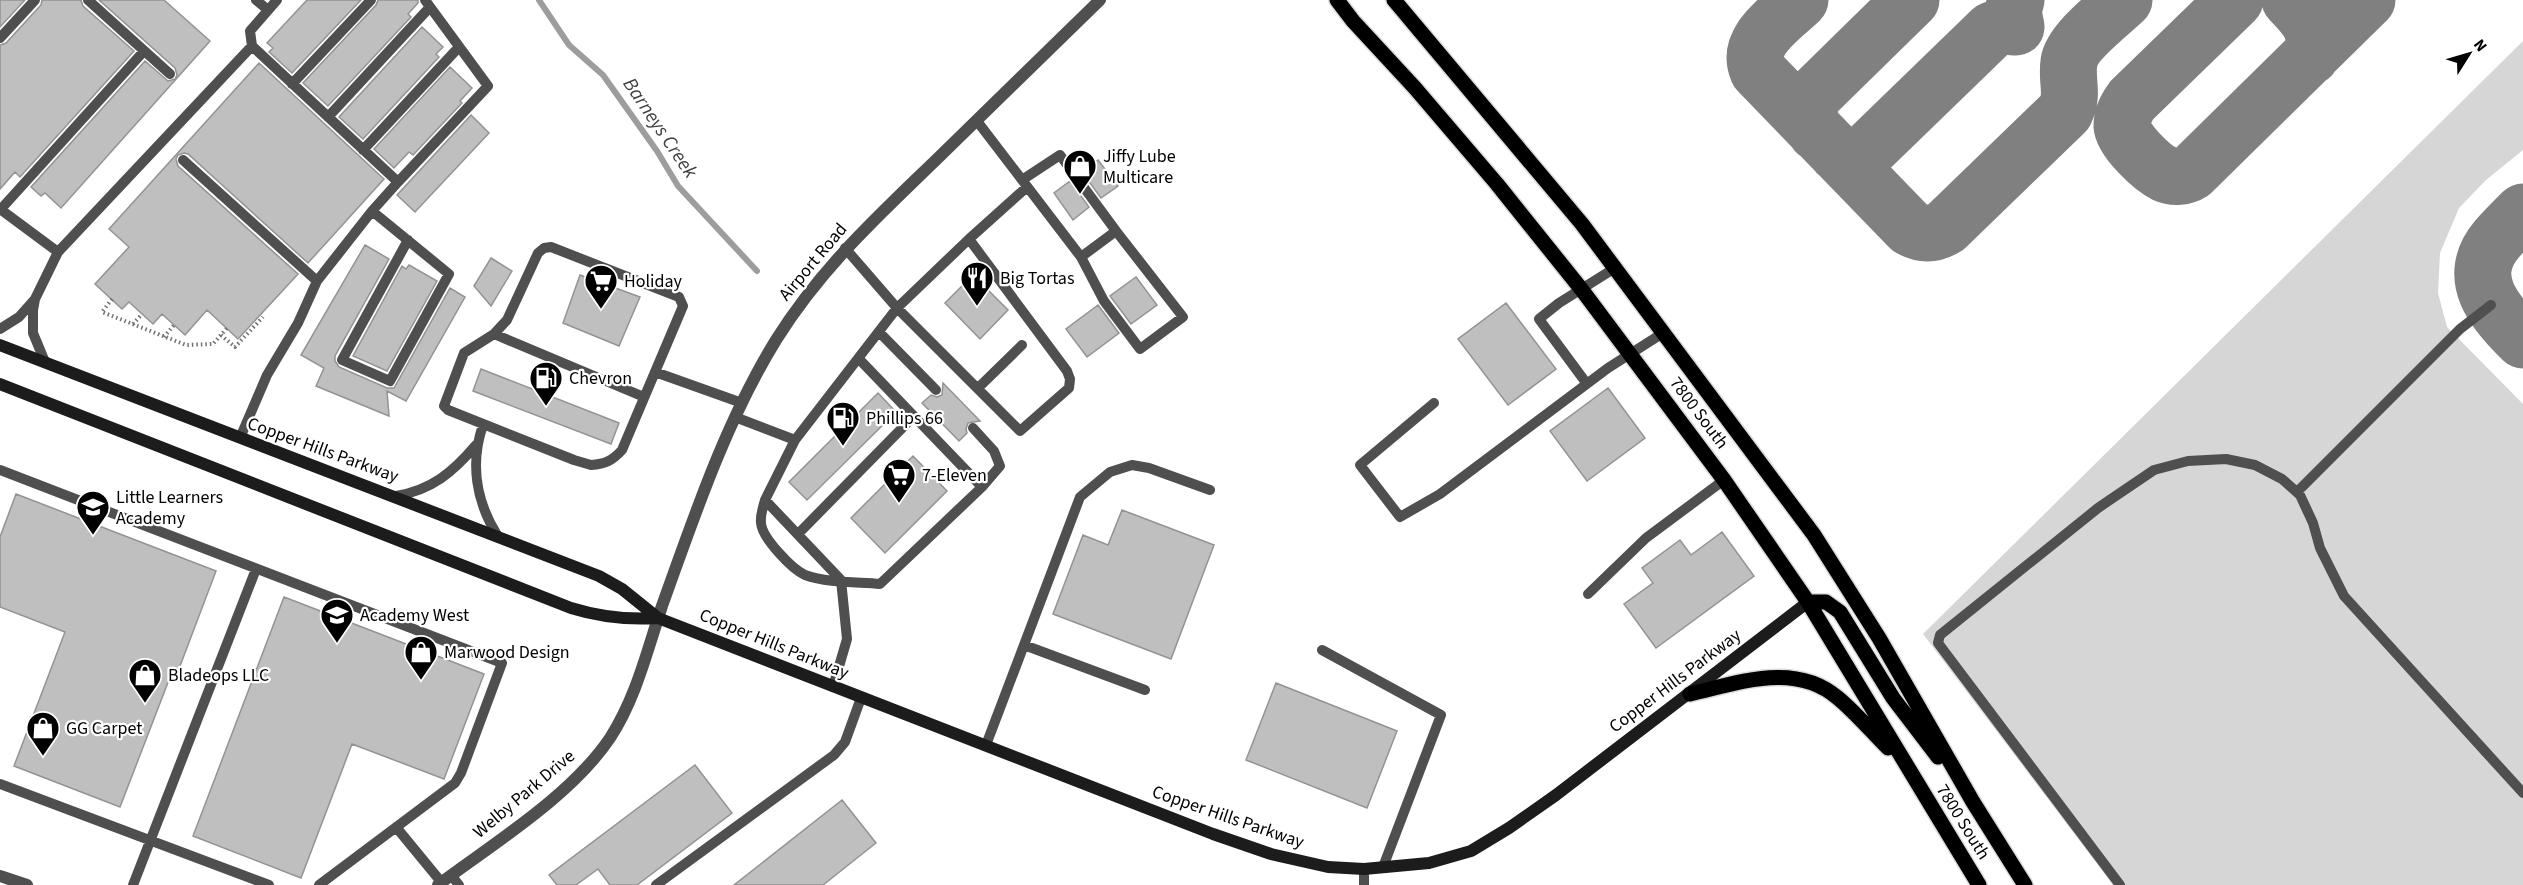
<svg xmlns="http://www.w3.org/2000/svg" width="2523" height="885" viewBox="0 0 2523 885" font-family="'Source Sans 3',sans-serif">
<rect width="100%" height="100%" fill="#fff"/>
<!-- green -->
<path fill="#d6d6d6" d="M 2523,41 L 2523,150 L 2486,180 L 2459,208 L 2440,253 L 2438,293 L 2447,327 L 2523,404 L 2523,885 L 2113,885 L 1923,634 Z"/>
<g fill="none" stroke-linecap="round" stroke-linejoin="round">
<!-- stream -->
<path stroke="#9d9d9d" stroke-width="6" d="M 539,0 L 569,45 L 603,75 L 657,151 L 678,186 L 757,271"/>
<!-- taxiway -->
<path stroke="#808080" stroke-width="57" d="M 1800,0 C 1780,19 1745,41 1758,71 L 1910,228 C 1923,235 1933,235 1946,227 L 2065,112 C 2074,94 2066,81 2069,62 C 2072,42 2109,14 2124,0
M 2235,0 L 2132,100 C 2126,108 2122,116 2122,126 C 2123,140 2152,168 2165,174 C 2174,178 2184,177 2192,172 L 2367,0
M 2290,0 C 2307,18 2320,30 2311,56
M 1816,132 C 1809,120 1805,107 1814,95 L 1911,0
M 1837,153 L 1847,157 L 1863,155 L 1992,30 L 2003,26 L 2016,27 L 2013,11 L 2016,0
M 2523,212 C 2514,221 2505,230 2497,239 C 2464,278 2495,313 2523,340"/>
</g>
<!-- building -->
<path fill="#bfbfbf" stroke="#939393" stroke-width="1.5" d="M 0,0 L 25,0 L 0,27 Z
M 42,0 L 81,0 L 83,6 L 134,51 L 20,177 L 15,172 L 0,189 L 0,45 L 6,43 L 41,5 Z
M 99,0 L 164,0 L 210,41 L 61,208 L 45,193 L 41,196 L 31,187 L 145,61 L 168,81 L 175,79 L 177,75 L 175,68 Z
M 307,0 L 361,0 L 292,73 L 269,52 L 273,48 L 267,43 Z
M 378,0 L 418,0 L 418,3 L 408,14 L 411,17 L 328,106 L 303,83 L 376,5 Z
M 422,27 L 443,47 L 436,54 L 439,57 L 363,139 L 339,117 Z
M 259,63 L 384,179 L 308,263 L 188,154 L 184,153 L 178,155 L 176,159 L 178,166 L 298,274 L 238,339 L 207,310 L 185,335 L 162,314 L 153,324 L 129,302 L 122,309 L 95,284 L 129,247 L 109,229 Z
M 450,67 L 472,88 L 460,101 L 462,103 L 413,155 L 409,152 L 394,168 L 374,149 Z
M 471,115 L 489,133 L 415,212 L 397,195 Z
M 1098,160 L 1118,186 L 1101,198 L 1082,172 Z
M 1070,181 L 1089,207 L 1073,220 L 1054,193 Z
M 365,245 L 389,259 L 335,356 L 335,361 L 339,367 L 387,388 L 394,388 L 450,288 L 465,297 L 406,401 L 387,391 L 389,416 L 316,386 L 324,368 L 301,355 Z
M 491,258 L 512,271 L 491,306 L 474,286 Z
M 409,265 L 437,281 L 387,371 L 353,356 L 402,266 L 406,269 Z
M 580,275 L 640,297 L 619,346 L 563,323 Z
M 973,275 L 1008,310 L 980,339 L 945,303 Z
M 1136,277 L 1157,305 L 1131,324 L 1110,296 Z
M 1506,303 L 1556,369 L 1508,405 L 1458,339 Z
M 1098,305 L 1119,333 L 1087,357 L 1066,329 Z
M 481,369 L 619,423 L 611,444 L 473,391 Z
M 943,383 L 980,421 L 968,423 L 966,429 L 967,433 L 959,441 L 922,403 L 931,395 L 937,397 L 942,395 Z
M 1608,388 L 1645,438 L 1587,481 L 1550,431 Z
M 878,393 L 896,412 L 807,500 L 789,482 Z
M 913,456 L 947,491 L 885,553 L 851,518 Z
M 16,494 L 216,571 L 177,674 L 172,672 L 120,807 L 14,766 L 65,632 L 0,607 L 0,537 Z
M 1122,510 L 1214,545 L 1171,659 L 1053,614 L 1083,535 L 1108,545 Z
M 1722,532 L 1754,576 L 1656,648 L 1624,604 L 1653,583 L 1642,568 L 1680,540 L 1691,555 Z
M 284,597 L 484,674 L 444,779 L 352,744 L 301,878 L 193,836 Z
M 1276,683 L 1397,731 L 1367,808 L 1246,760 Z
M 695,765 L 732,813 L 637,885 L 610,885 L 598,869 L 576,885 L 557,885 L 549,875 Z
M 842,800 L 876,843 L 823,885 L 734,885 Z"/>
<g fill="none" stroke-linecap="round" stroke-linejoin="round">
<!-- primary casing -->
<g stroke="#dbdbdb" stroke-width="18">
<path id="primary" d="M 1337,0 L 1353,21 L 1415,88 L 1497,184 L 1582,290 L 1724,480 L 1808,602 L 1979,885
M 1394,0 L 1582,224 L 1814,535 L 1879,638 L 1973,802 L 2025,885
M 1808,602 L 1826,602 L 1840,612 L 1893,698 L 1938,757
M 1690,694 C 1739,683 1795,661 1838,698 C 1856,713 1871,731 1888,748"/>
</g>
<!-- path -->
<path stroke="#717171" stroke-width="4" stroke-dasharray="1.5 3" stroke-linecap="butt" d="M 112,299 L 102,312 L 186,345 L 213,344 L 227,328
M 133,324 L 142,314
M 221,335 L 235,347 L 263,317
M 164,337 L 174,325"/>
<!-- service -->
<path stroke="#4f4f4f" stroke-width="10" d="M 88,0 L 170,74
M 256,0 L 268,10
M 0,38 L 35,0
M 252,46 L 250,31 L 277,0
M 292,84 L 371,0
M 328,117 L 430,7
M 977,121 L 1081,257 L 1104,301 L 1140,349 L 1183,317 L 1116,231 L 1081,257
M 363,150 L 459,47
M 183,160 L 317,281
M 1022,180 L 1060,155 L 1116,231
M 398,182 L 488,86 L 425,0
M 0,209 L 58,252
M 1,209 L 144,51
M 372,211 L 449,274 L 390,381 L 342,360 L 408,240
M 845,248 L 897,308 L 969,239 L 1027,187
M 0,329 L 19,317 L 35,299
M 879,332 L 936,390
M 494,334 L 644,397
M 859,359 L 982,487
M 45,362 L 33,333 L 33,310 L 35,299 L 58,252 L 252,46 L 398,182 L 372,211 L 317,281 L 298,323 L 267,375 L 240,438
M 655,372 L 683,306 L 679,297 L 551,247 L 544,248 L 538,253 L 507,320 L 494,334 L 464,353 L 444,406 L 448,410 L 574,460 L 591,465 C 605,464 612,461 622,450 L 655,372 L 742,403
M 1587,384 L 1539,319 L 1559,303 L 1615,268
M 978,388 L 1022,345
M 1434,403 L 1360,465 L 1400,517 L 1440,494 L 1608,368 L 1663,333
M 735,417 L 795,440 L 897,308 L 1020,431 L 1069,388 L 1070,379 L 1067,371 L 969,239
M 483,425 C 470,463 476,501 497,535
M 795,440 L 765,500 L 841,580 L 847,639 L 833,687
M 0,470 L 502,663 L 461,773 L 455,783 L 319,885
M 2297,492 L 2460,329 L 2491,305
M 396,496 C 432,490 453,472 476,445
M 765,500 C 763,508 760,515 761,523 C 762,538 792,569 805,575 C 827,583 856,582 880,584 L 982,487 L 1000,466 L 994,451 L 973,428
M 798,534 L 914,416
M 1588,594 L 1646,538 L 1724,480
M 1024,645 L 1080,497 L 1110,472 L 1132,465 L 1149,468 L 1210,490
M 1322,650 L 1441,715 L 1383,867
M 986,745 L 1024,645 L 1145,690
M 0,784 L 269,885
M 396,827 L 442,883
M 451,875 L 459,885
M 133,885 L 256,569
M 656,885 L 834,755 L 845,742 L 861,698
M 1364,885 L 1364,869
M 2120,885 L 1938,643 L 1940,635 L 2098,508 L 2154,470 L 2188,461 L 2226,459 L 2255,465 L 2282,479 L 2300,495 L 2313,523 L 2320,548 L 2344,596 L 2523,793"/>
<!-- tertiary -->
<path stroke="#4f4f4f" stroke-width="12" d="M 0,876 L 27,885
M 438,885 C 494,843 571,796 610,738 C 636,698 647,651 662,606 C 694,517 726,421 776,340 C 821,268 877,217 937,159 C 992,106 1046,53 1100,0"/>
<!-- secondary -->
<path stroke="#1c1c1c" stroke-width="12" d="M 0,345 L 599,576 L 622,589 L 658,618 L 1213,834 L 1271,854 L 1328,867 L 1364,869 L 1429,863 L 1471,851 L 1509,828 L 1556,795 L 1808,602
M 0,384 L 571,608 C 600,617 628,620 658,618"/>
<!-- primary -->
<use href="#primary" stroke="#000" stroke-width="15"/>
</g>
<!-- icons -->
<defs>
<g id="shop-pin" transform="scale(1.725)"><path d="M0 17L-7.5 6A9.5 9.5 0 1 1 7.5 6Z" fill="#000" stroke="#fff"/><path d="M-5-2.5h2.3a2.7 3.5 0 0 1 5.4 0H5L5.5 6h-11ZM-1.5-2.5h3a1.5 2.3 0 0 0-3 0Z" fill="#fff"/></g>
<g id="restaurant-pin" transform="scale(1.725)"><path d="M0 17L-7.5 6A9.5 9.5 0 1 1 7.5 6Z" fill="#000" stroke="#fff"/><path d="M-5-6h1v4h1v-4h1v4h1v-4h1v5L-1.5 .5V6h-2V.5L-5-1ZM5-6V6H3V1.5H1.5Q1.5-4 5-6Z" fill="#fff"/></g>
<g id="supermarket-pin" transform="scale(1.725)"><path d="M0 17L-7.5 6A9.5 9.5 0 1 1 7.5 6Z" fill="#000" stroke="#fff"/><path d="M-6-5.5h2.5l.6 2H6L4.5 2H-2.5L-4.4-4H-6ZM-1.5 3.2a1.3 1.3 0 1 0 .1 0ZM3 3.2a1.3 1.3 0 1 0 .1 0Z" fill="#fff"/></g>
<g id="fuel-pin" transform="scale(1.725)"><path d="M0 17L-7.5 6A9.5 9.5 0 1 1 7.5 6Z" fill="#000" stroke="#fff"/><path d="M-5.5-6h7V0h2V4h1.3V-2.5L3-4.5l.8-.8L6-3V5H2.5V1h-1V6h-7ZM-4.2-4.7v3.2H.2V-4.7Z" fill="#fff"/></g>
<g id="school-pin" transform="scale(1.725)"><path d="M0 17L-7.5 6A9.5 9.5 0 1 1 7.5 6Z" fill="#000" stroke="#fff"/><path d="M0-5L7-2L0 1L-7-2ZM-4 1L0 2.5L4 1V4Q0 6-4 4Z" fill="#fff"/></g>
</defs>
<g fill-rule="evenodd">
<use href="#shop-pin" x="1080" y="166"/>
<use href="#restaurant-pin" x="977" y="278"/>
<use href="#supermarket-pin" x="601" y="281"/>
<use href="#fuel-pin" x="546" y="378"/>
<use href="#fuel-pin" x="843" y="418"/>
<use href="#supermarket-pin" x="899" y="475"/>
<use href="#school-pin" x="93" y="507"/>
<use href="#school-pin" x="337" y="615"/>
<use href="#shop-pin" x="421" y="652"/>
<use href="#shop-pin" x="145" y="675"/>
<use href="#shop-pin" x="43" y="728"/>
</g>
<g text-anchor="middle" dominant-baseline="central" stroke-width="4.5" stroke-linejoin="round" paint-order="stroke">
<!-- poi labels -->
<g font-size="18" fill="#000" stroke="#fff" text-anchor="start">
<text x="1103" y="156">Jiffy Lube<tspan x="1103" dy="21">Multicare</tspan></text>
<text x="1000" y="278">Big Tortas</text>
<text x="624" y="281">Holiday</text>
<text x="569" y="378">Chevron</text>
<text x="866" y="418">Phillips 66</text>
<text x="922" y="475">7-Eleven</text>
<text x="116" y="497">Little Learners<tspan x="116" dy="21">Academy</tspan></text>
<text x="360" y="615">Academy West</text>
<text x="444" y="652">Marwood Design</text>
<text x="168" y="675">Bladeops LLC</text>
<text x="66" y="728">GG Carpet</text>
</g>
<!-- street labels -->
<g font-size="18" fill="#000" stroke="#fff">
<text transform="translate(813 262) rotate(-50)">Airport Road</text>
<text transform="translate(1699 413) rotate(53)">7800 South</text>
<text transform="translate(323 450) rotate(20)">Copper Hills Parkway</text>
<text transform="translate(774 644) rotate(22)">Copper Hills Parkway</text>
<text transform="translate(1675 681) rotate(-37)">Copper Hills Parkway</text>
<text transform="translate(524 794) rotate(-40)">Welby Park Drive</text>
<text transform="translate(1228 817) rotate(19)">Copper Hills Parkway</text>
<text transform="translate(1963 822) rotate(58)">7800 South</text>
</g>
<!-- water labels -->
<g font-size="20" font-style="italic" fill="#3e3e3e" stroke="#fff">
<text transform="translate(660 128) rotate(56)">Barneys Creek</text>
</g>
</g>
<!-- north arrow -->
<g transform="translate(2469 54) rotate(53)" stroke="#ffffff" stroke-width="4.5" paint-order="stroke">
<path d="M0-4.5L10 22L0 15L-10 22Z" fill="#000000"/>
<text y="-9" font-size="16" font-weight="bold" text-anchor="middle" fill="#000000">N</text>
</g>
</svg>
